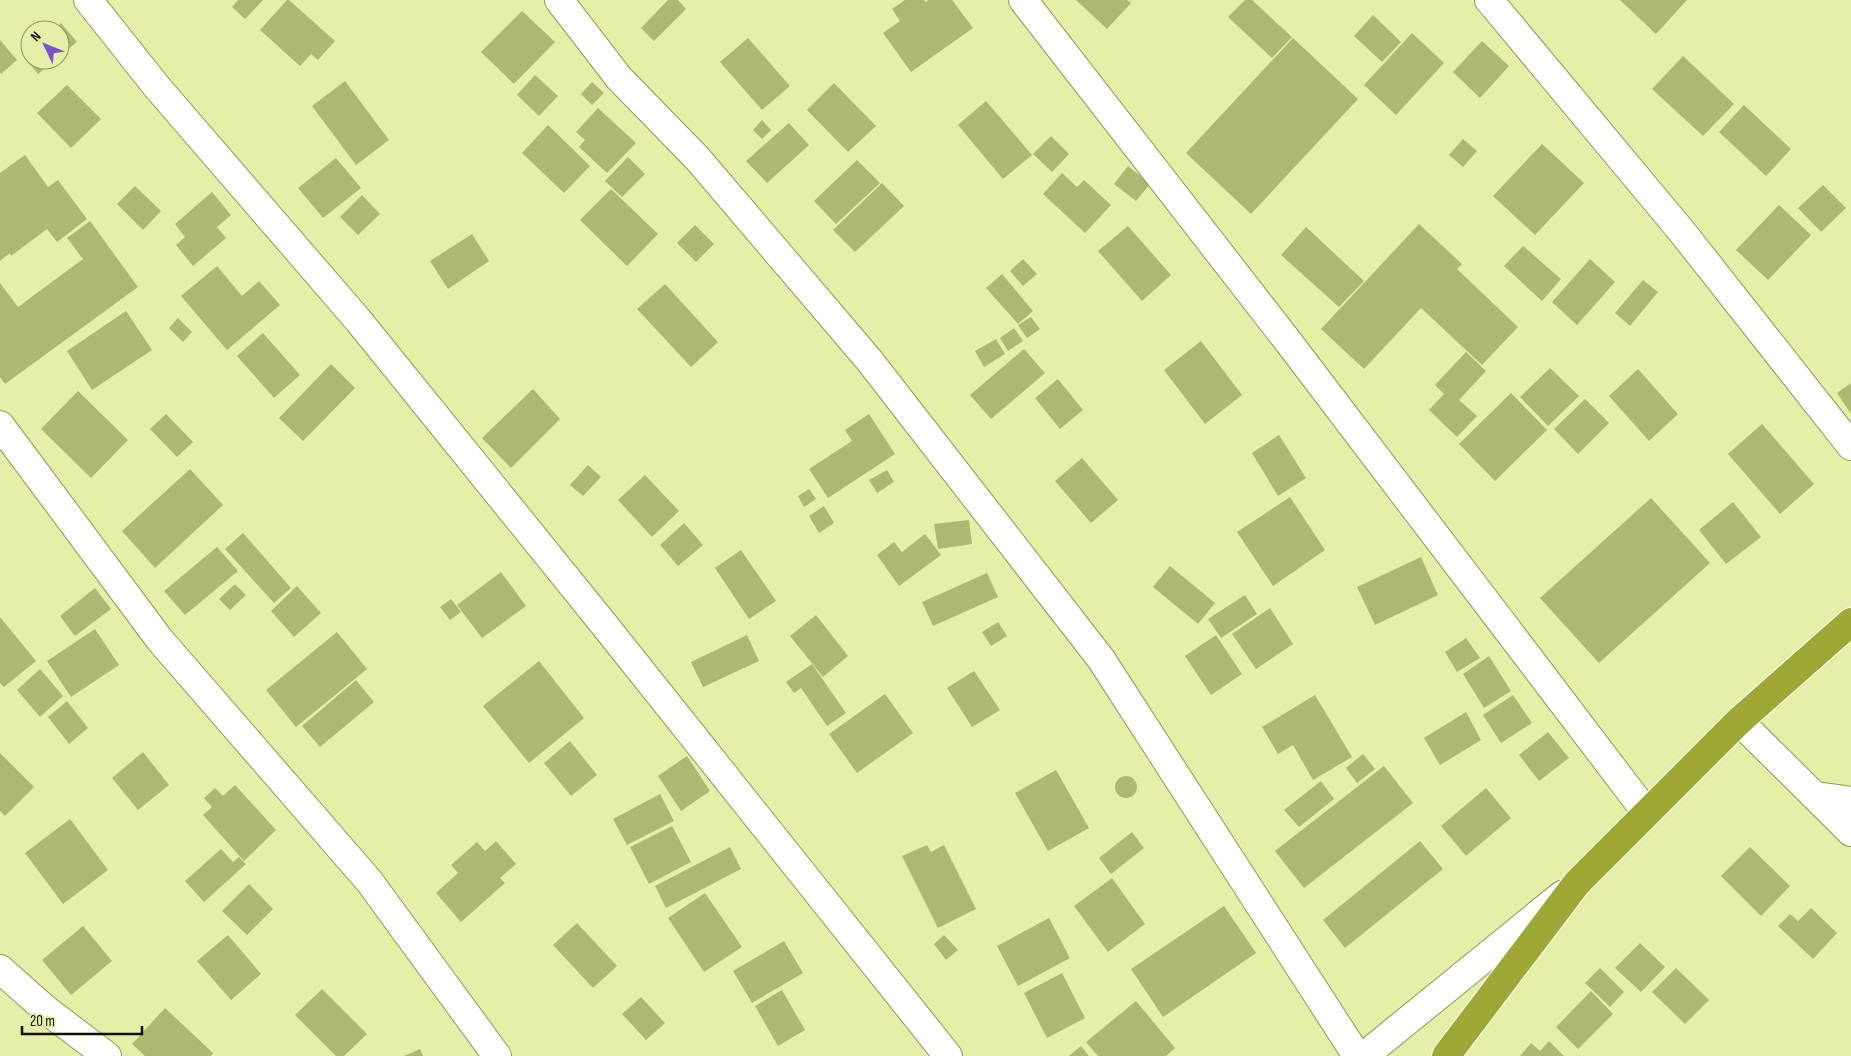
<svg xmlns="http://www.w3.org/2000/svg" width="1851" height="1056" viewBox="0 0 1851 1056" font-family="'Sofia Sans Condensed',sans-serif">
<rect width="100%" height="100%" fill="#e5efa7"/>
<!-- building -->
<path fill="#afb872" d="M 238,0 L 263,0 L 245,19 L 232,7 Z
M 287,0 L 289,0 L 335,41 L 318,60 L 311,54 L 300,66 L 260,30 Z
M 668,0 L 678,0 L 686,9 L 654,41 L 641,28 Z
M 905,0 L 924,0 L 925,2 L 929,0 L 952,0 L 973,28 L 911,72 L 883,33 L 900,21 L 892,9 Z
M 1076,0 L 1127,0 L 1131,3 L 1107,29 Z
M 1245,0 L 1252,0 L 1292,37 L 1272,58 L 1228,17 Z
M 1620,0 L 1687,0 L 1656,34 Z
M 522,11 L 555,42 L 514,84 L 481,52 Z
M 1373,15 L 1401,42 L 1382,62 L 1354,36 Z
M 61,23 L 77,42 L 60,56 L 60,30 L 53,30 Z
M 1412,33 L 1444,63 L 1396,115 L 1364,85 Z
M 748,38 L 790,86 L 762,110 L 720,62 Z
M 1293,38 L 1358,99 L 1251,214 L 1186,153 Z
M 0,40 L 17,60 L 1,74 L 0,72 Z
M 1482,41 L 1509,66 L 1480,98 L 1453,72 Z
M 30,50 L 30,60 L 55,60 L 38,74 L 23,56 Z
M 1683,56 L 1734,104 L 1703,136 L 1652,89 Z
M 535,75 L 558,96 L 539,116 L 517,95 Z
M 345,81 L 389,140 L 356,165 L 312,106 Z
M 592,82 L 604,93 L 592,105 L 581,94 Z
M 834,83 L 876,126 L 848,152 L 807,110 Z
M 67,85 L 101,119 L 71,148 L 37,113 Z
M 986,101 L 1032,155 L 1003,179 L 958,125 Z
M 1744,105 L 1791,149 L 1766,176 L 1719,132 Z
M 598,108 L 636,143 L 607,173 L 579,147 L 585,140 L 576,132 Z
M 762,120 L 771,130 L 762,139 L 753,130 Z
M 789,123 L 809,145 L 767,183 L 746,161 Z
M 548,125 L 590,166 L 564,193 L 522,153 Z
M 1051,136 L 1069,154 L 1052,172 L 1033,154 Z
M 1463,139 L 1477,151 L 1463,167 L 1449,155 Z
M 1542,144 L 1584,183 L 1535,235 L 1493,196 Z
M 25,155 L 48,187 L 58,180 L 87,219 L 57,242 L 47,229 L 11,256 L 10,253 L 0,261 L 0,173 Z
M 628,157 L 645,174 L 622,197 L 605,181 Z
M 336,158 L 361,188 L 323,218 L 298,188 Z
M 857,160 L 880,183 L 836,224 L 814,201 Z
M 1128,166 L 1150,184 L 1136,201 L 1114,184 Z
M 1062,173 L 1077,187 L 1084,180 L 1111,205 L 1085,233 L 1043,194 Z
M 882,183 L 904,206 L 855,252 L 833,230 Z
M 1823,185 L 1846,208 L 1821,232 L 1798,208 Z
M 135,186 L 161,211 L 143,230 L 117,204 Z
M 611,189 L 658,234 L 627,266 L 580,220 Z
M 212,192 L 231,215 L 217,227 L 226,238 L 193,266 L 176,245 L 185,237 L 175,224 Z
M 362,195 L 380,214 L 358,235 L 340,217 Z
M 1779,205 L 1811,235 L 1768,280 L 1736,250 Z
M 90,221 L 138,287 L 5,384 L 0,377 L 0,283 L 18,307 L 83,259 L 67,238 Z
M 1419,224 L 1462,264 L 1457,269 L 1518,327 L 1482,365 L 1421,308 L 1364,369 L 1321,329 Z
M 695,225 L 714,244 L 696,262 L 677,243 Z
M 1128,226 L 1171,275 L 1142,301 L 1098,251 Z
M 1306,227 L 1364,281 L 1339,307 L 1281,255 Z
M 472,234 L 489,261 L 448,289 L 430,261 Z
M 1523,246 L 1561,279 L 1542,301 L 1504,266 Z
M 1023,259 L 1037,274 L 1023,286 L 1010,271 Z
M 1590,259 L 1615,282 L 1577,325 L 1552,302 Z
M 217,266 L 242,296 L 259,281 L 280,305 L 227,350 L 181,296 Z
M 1002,274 L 1033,311 L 1018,324 L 986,288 Z
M 1643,280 L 1658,292 L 1630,326 L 1615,313 Z
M 665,284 L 718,342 L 691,367 L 637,309 Z
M 126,311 L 152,350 L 92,390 L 67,351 Z
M 1031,317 L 1040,329 L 1027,338 L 1018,325 Z
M 178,318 L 192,332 L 183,342 L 169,328 Z
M 1014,328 L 1023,341 L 1008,351 L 1000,338 Z
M 263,333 L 300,375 L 274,398 L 237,356 Z
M 996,339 L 1005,354 L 984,367 L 975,351 Z
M 1201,341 L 1242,395 L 1205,424 L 1164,370 Z
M 1024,349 L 1045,373 L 991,419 L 970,395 Z
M 1466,352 L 1486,371 L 1459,400 L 1477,416 L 1457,437 L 1429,410 L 1444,394 L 1435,385 Z
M 331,364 L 355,388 L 303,441 L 279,418 Z
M 1550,368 L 1579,396 L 1548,426 L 1520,397 Z
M 1638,369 L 1678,414 L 1649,441 L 1609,396 Z
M 1058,379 L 1083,410 L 1060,429 L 1035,398 Z
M 1851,383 L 1851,414 L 1837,393 Z
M 533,389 L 560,419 L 511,468 L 482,438 Z
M 78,391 L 128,440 L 91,478 L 41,429 Z
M 1511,393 L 1547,430 L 1495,481 L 1459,444 Z
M 1585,399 L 1609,423 L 1578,454 L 1554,429 Z
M 166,414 L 193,442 L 177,457 L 150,429 Z
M 869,414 L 895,454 L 828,498 L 809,469 L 852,441 L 845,430 Z
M 1762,424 L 1814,484 L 1780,514 L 1728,454 Z
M 1279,435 L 1306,478 L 1278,496 L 1252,453 Z
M 1082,458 L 1118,500 L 1091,523 L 1055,481 Z
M 588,465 L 601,477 L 583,496 L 570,485 Z
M 190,469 L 223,505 L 155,568 L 122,531 Z
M 887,470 L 894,482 L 877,493 L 869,480 Z
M 645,475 L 679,511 L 652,537 L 618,500 Z
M 809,489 L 816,499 L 804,507 L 798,496 Z
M 1290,497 L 1325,550 L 1273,586 L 1237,532 Z
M 1651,498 L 1710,563 L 1599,663 L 1540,598 Z
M 1733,502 L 1761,537 L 1726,564 L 1699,530 Z
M 824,506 L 834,523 L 819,533 L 809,516 Z
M 969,520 L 972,544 L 938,549 L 934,524 Z
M 684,523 L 703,545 L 678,566 L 660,545 Z
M 243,533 L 291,588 L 274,603 L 225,549 Z
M 925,534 L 941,555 L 899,586 L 877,555 L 894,542 L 902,552 Z
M 217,547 L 238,571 L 185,615 L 164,591 Z
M 741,550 L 776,601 L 749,619 L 715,568 Z
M 1421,557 L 1438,595 L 1375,625 L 1357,587 Z
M 1170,566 L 1215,603 L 1198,624 L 1153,587 Z
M 501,572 L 526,606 L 482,638 L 457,605 Z
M 987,573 L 998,597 L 933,626 L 922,602 Z
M 235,584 L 246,595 L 230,610 L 219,599 Z
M 297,586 L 321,613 L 294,637 L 271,611 Z
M 95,588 L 111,609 L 75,636 L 60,616 Z
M 1245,595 L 1257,614 L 1221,638 L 1208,619 Z
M 451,599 L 461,612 L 450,620 L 440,607 Z
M 1270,608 L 1293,644 L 1256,669 L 1232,634 Z
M 816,615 L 848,656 L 823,677 L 790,636 Z
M 0,617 L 36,661 L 4,687 L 0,683 Z
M 998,622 L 1007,636 L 991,646 L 982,632 Z
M 95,629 L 119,665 L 71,697 L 47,661 Z
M 337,632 L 367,669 L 296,727 L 266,690 Z
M 747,635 L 759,661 L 703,687 L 691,662 Z
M 1216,635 L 1242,674 L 1211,695 L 1185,656 Z
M 1466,638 L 1480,658 L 1457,672 L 1445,652 Z
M 1489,656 L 1511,691 L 1484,708 L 1463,674 Z
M 539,661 L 584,718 L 529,763 L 483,706 Z
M 812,664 L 846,713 L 827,726 L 801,688 L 794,693 L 786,682 Z
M 40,669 L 63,696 L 40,717 L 17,690 Z
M 974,671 L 1000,710 L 972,727 L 947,688 Z
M 356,680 L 374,702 L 320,747 L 302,726 Z
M 885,694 L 913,733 L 857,773 L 829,734 Z
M 1315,695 L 1352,757 L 1313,780 L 1293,745 L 1278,754 L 1262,727 Z
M 1513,695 L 1532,723 L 1501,743 L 1483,715 Z
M 67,701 L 88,728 L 69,744 L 48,717 Z
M 1466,712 L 1481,740 L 1440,765 L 1424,738 Z
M 1548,732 L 1569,758 L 1539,781 L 1519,755 Z
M 570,741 L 597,775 L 571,796 L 544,763 Z
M 143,752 L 169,785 L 138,810 L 112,778 Z
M 0,753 L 34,787 L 5,816 L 0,811 Z
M 1363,754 L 1375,769 L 1357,783 L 1346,768 Z
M 687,756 L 710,791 L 681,811 L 658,776 Z
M 1384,766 L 1413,803 L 1304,888 L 1275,851 Z
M 1056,770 L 1089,828 L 1048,851 L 1015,793 Z
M1115 787a11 11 0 1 1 22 0a11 11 0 1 1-22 0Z
M 1321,781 L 1334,799 L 1299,827 L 1284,810 Z
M 235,785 L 276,830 L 244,861 L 203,815 L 212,807 L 204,798 L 215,788 L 223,796 Z
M 1486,788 L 1511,818 L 1466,856 L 1441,826 Z
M 660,794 L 674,821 L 627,845 L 613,819 Z
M 70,819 L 108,870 L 63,904 L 25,853 Z
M 672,826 L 691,862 L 649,884 L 630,847 Z
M 1132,832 L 1144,848 L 1111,874 L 1099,858 Z
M 496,841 L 516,864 L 500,878 L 505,883 L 461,922 L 436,893 L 458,873 L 451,865 L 477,842 L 485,851 Z
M 1420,841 L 1443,869 L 1345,948 L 1323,920 Z
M 927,845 L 931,852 L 944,845 L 976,909 L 938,928 L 902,856 Z
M 730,847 L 741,869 L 666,908 L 655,886 Z
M 1750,847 L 1790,886 L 1761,916 L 1721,876 Z
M 221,849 L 233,862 L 239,857 L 246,864 L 204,902 L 185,881 Z
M 1112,878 L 1145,924 L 1108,952 L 1074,906 Z
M 249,884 L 273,909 L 247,935 L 222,911 Z
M 705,893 L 742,947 L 704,972 L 668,918 Z
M 1224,906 L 1256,953 L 1163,1017 L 1131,969 Z
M 1811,908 L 1837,933 L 1813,959 L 1778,926 L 1790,914 L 1798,921 Z
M 1049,918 L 1070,958 L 1018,986 L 997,946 Z
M 577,923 L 617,966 L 593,988 L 553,945 Z
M 83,926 L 112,961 L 71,995 L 42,960 Z
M 228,935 L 261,974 L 231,1000 L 197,961 Z
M 944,935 L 958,950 L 946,960 L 934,944 Z
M 784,941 L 803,973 L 752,1003 L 733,971 Z
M 1640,943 L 1665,967 L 1641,992 L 1615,968 Z
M 1600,968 L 1624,992 L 1610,1007 L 1585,983 Z
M 1676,968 L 1709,1000 L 1685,1024 L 1652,992 Z
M 1062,973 L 1085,1018 L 1047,1038 L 1024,993 Z
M 322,989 L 367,1034 L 344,1056 L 336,1056 L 295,1015 Z
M 782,990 L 805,1030 L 778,1046 L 755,1006 Z
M 1591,991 L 1613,1014 L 1578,1049 L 1556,1027 Z
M 641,997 L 665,1023 L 646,1040 L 622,1014 Z
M 1136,1001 L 1175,1048 L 1166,1056 L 1098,1056 L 1086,1042 Z
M 165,1008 L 213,1053 L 211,1056 L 145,1056 L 132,1044 Z
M 1549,1041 L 1564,1056 L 1520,1056 L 1531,1043 L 1540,1051 Z
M 1081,1046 L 1089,1056 L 1069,1056 Z
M 420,1049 L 423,1056 L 404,1056 Z"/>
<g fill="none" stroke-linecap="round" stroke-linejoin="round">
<!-- minor casing -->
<g stroke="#909853" stroke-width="30">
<path id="minor" d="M 88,0 L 157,87 L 358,320 L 602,622 L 948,1056
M 559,0 L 619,78 L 697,158 L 869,360 L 1101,659 L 1357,1056
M 1023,0 L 1290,344 L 1646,812
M 1489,0 L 1683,233 L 1851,446
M 0,425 L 160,640 L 369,881 L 497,1056
M 1739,721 L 1851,832
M 1816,796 L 1851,801
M 0,969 L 45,1009 L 107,1056
M 1364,1056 L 1562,895"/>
</g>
<!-- highway casing -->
<g stroke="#fff" stroke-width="30">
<path id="highway" d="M 1446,1056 L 1577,883 L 1739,721 L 1851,622"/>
</g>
<!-- minor -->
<use href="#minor" stroke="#fff" stroke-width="28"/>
<!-- highway -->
<use href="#highway" stroke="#9ea935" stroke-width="28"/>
</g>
<!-- north arrow -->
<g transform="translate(45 45) rotate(313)"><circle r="24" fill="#e5efa7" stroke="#909764"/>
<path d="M0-4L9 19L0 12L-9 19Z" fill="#7a52cc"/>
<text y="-8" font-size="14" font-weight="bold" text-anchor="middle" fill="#101200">N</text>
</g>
<!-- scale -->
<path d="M22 1026v8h120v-8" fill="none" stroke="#101200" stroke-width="2.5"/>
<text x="30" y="1026" font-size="15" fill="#101200" stroke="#e5efa7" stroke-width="4" paint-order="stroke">20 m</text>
</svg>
